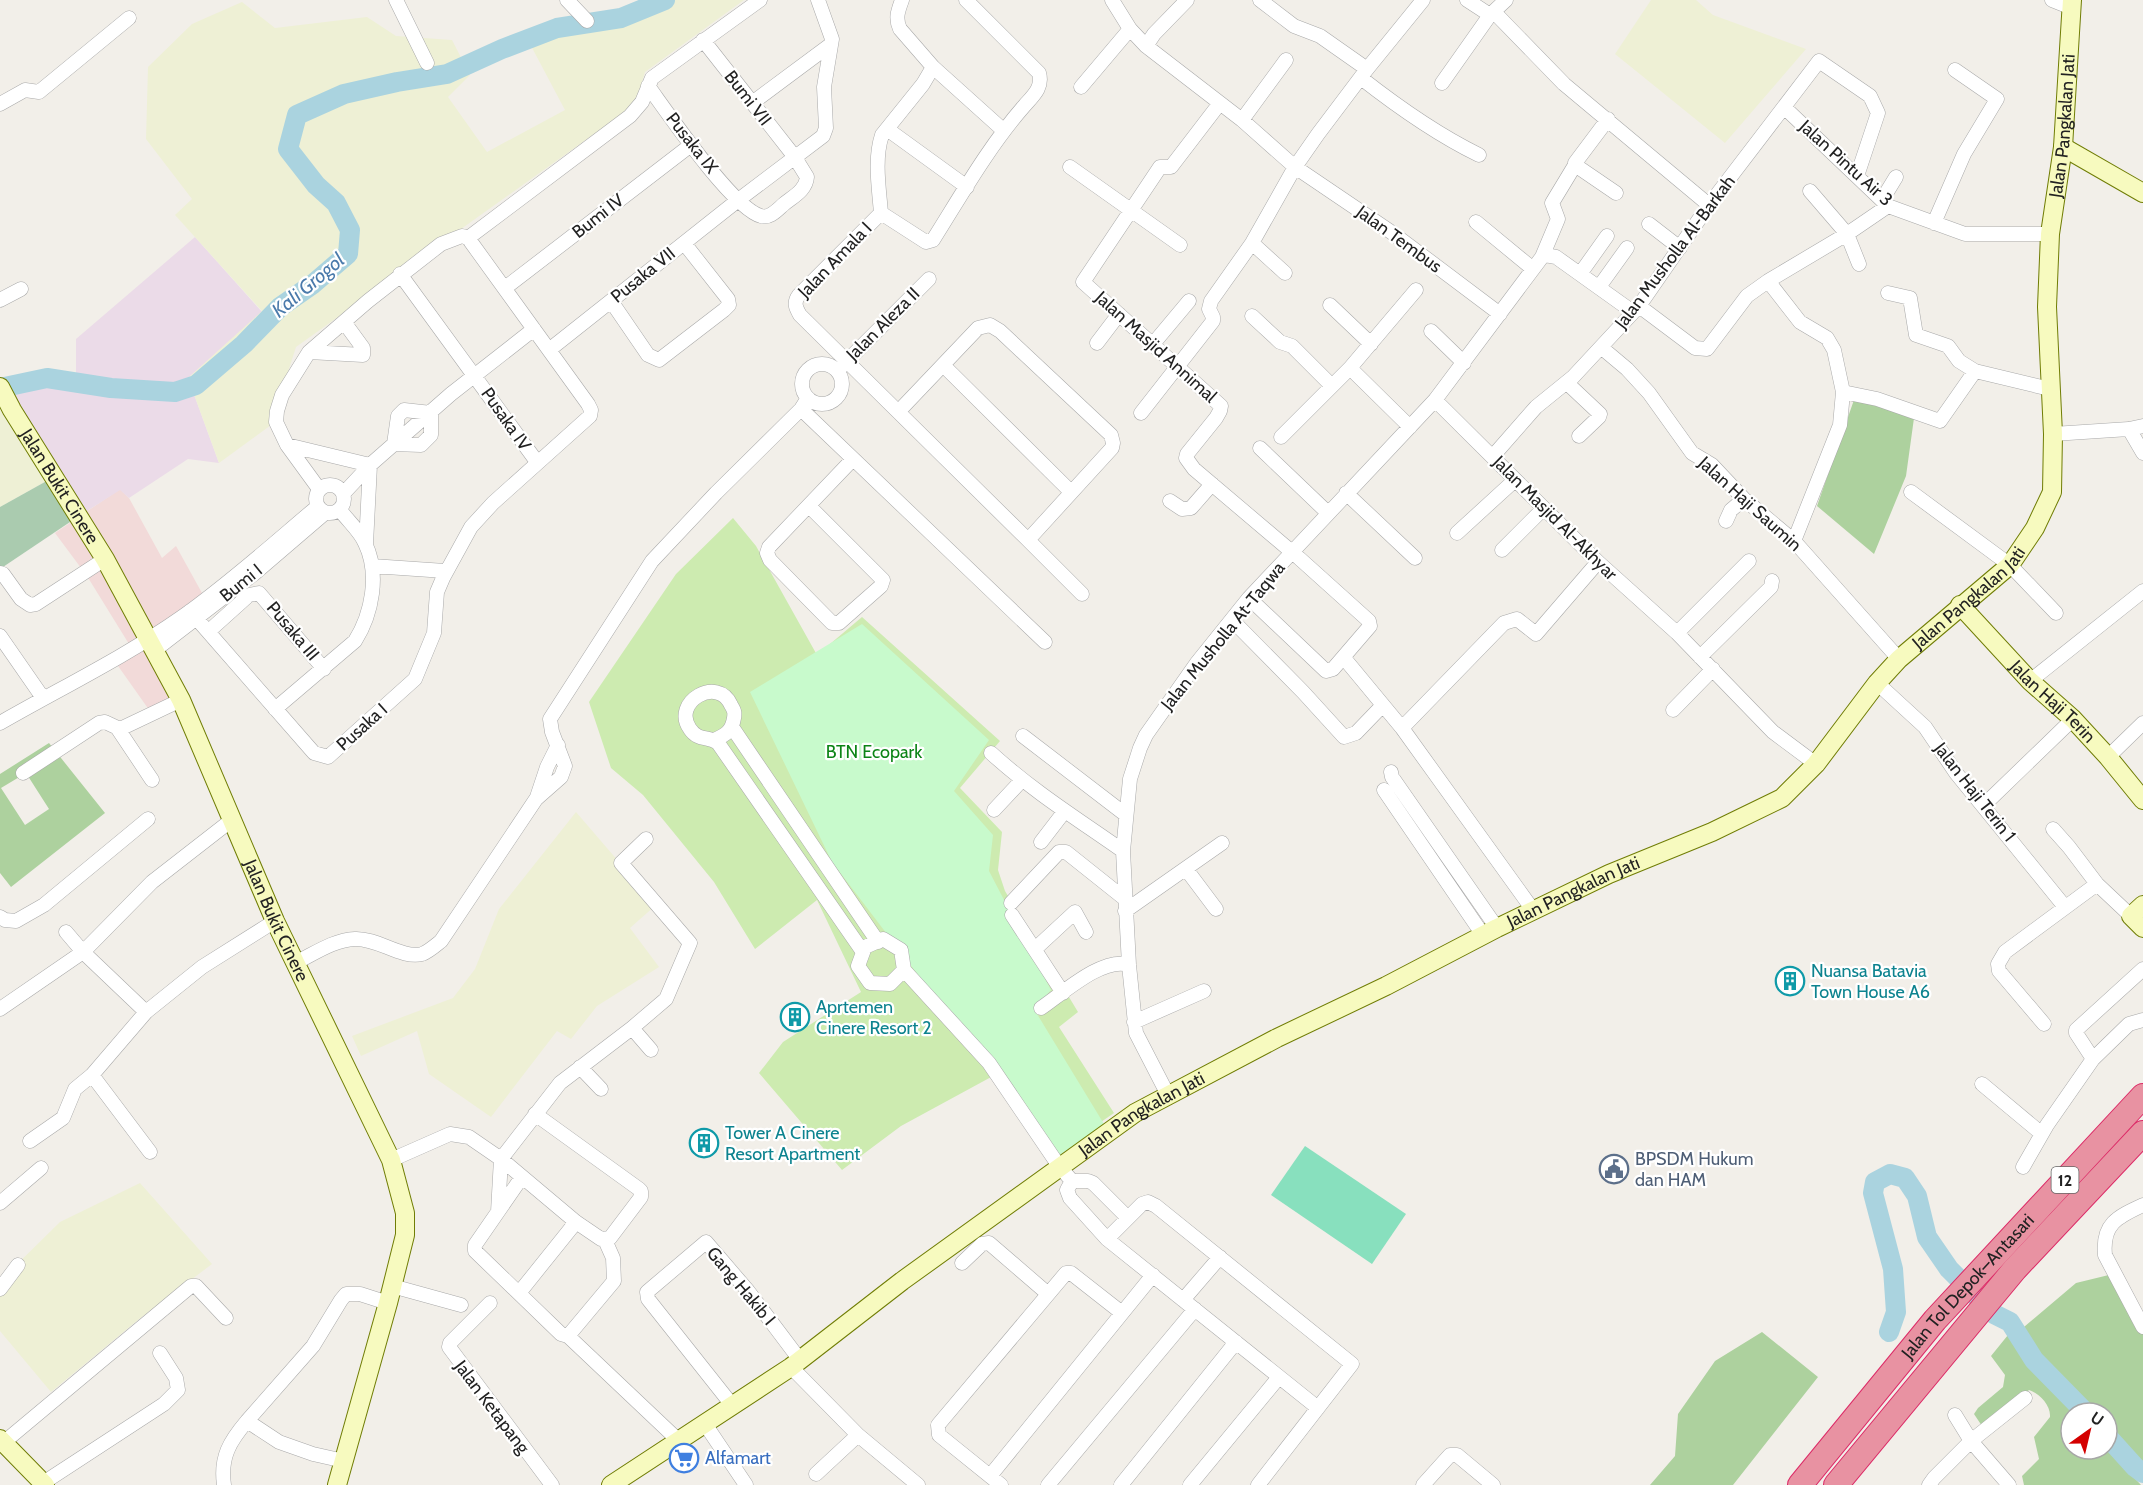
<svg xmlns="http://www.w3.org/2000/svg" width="2143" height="1485" viewBox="0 0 2143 1485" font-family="Cabin,sans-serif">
<rect width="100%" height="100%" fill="#f2efe9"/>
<!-- commercial -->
<path fill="#f2dad9" d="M 120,489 L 129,498 L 162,558 L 176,546 L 202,593 L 153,635 L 184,700 L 152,714 L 111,656 L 129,644 L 87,576 L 55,533 Z"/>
<!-- industrial -->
<path fill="#ebdbe8" d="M 195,237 L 262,312 L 188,378 L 219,463 L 188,459 L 129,498 L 120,490 L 76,518 L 6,392 L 29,377 L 76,373 L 76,339 Z"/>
<!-- farmland -->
<path fill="#eef0d5" d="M 674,0 L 744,0 L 645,72 L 636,104 L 296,347 L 271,425 L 219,463 L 188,378 L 262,311 L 175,215 L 192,199 L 146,139 L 148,67 L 192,24 L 242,2 L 275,28 L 367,17 L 396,36 L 452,40 L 470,75 L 448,97 L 487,152 L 565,110 L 530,44 L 609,24 L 663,8 Z
M 1651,0 L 1696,0 L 1713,15 L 1806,49 L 1725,143 L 1615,54 Z
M 0,395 L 52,478 L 0,507 Z
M 576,812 L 656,905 L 630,928 L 659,967 L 597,1006 L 571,1039 L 557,1031 L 491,1117 L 429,1074 L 417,1031 L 361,1056 L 352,1036 L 453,998 L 475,969 L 499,909 Z
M 140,1183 L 212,1264 L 138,1320 L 51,1392 L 0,1331 L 0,1281 L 60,1222 Z"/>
<!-- grass -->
<path fill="#cdebb0" d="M 733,518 L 756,546 L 817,655 L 862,617 L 1000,741 L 960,788 L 1002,832 L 998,870 L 1005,891 L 1078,1012 L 1059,1027 L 1114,1113 L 1050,1157 L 993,1076 L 901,1126 L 842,1170 L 759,1073 L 783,1042 L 861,992 L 817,900 L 755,949 L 714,882 L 643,795 L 611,768 L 589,702 L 676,574 Z"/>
<!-- forest -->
<path fill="#add19e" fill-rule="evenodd" d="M 1855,397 L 1914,418 L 1906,476 L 1874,554 L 1817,506 Z
M 49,743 L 105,813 L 11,887 L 0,873 L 0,774 ZM 26,773 L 49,809 L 25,825 L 1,788 Z
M 2117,1273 L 2143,1313 L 2143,1473 L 2134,1467 L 2107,1436 L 2107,1413 L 2086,1413 L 2034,1360 L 2018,1332 L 2076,1283 Z
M 1762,1332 L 1818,1377 L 1733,1485 L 1650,1485 L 1675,1456 L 1678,1414 L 1715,1361 Z
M 2012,1333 L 2016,1335 L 2030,1359 L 2075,1413 L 2071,1413 L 2071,1449 L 2107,1448 L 2141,1485 L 2024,1485 L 2022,1476 L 2039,1459 L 2034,1437 L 2050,1417 C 2051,1405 2039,1393 2029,1390 L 1988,1427 L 1982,1426 L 1974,1414 L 1978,1408 L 2003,1387 L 2005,1375 L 1991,1356 L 2008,1335 Z"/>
<!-- cemetery -->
<path fill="#aacbaf" d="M 52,478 L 76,518 L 0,569 L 0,507 Z"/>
<!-- park -->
<path fill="#c8facc" d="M 862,624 L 989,740 L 954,791 L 993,835 L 989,871 L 1051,990 L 1034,1009 L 1104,1124 L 1057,1157 L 832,862 L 750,692 Z"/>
<!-- pitch -->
<path fill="#88e0be" d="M 1305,1146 L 1406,1214 L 1372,1264 L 1271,1195 Z"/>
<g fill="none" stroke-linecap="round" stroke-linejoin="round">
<!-- river -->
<path stroke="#aad3df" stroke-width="20" d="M 0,388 L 47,378 L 111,388 L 175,392 L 196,385 L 244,344 L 280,307 L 313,284 L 348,254 L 350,230 L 336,203 L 316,185 L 288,149 L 297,115 L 344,94 L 397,82 L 447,74 L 502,49 L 557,28 L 621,18 L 665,0
M 1889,1332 L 1896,1312 L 1893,1269 L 1873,1193 L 1875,1182 L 1890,1174 L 1905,1178 L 1917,1196 L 1927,1237 L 1949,1269 L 1994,1314 L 2010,1322 L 2034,1360 L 2086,1413
M 2107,1436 L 2135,1467 L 2143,1473"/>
<!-- street casing -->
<g stroke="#a9a9a9" stroke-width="15">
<path id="street" d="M 396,0 L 427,63
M 567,0 L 587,21
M 902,0 C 898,11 895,18 900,29 L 933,67 L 1003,130
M 1112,0 L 1130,29 L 1146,46 L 1242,120 L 1295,167 L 1391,232 L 1500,314
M 1260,0 L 1294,26 L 1320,36 L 1367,69
M 1467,0 L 1490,15
M 2052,0 L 2072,8
M 1494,12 L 1564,84 L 1709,205
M 1146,46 L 1154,34 L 1187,0
M 1361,78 C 1398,107 1436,134 1479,155
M 1442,83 L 1490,15 L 1506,0
M 648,86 C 667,112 733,209 761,216 C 770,219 778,209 784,204 C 794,196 806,190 807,177 L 794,156 L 703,40
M 1081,87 L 1130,29
M 752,103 L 830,45
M 1220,103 L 1171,167 L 1160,167 L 1083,282 L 1221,406 L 1220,411 L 1216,418 L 1187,454 L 1186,458 L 1194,469 L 1299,558 L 1369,621 L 1370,626 L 1333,669 L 1326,671 L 1249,598
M 0,104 L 25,90 L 39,92 L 129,18
M 1785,108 L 1888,206 L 1965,234 L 2050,234
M 1608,119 L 1575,163 L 1575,165 L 1616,193
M 1242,120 L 1286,60
M 887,129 L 967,187
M 1070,167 L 1180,245
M 1810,191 L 1847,234 L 1859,264
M 1882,200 L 1896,177
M 881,213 L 926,242 L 933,240 C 962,194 989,146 1025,105 C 1034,95 1043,87 1039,73 L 966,0
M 1476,222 L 1533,269
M 1934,223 L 1964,154 L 1997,99 L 1955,70
M 1649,224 L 1680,248
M 468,238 L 630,116 L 642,102 L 652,78 L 760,0
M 1252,243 L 1285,273
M 1542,257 L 1558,219 L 1552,203 L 1575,165
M 400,274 L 537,462
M 1580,274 L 1607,236
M 1768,281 L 1800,322 L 1827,338 L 1834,350 L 1843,392 L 1840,425 L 1794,541
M 1599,287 L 1627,248
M 505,288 L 691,145
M 1888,293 L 1910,298 L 1916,335 L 1948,346 L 1959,361 L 1975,371
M 0,300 L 21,289
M 611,301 L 648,355 L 659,360 L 724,310 L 729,305 L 728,299 L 684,243
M 1330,305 L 1371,344
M 1639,306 L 1695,348 L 1707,349 L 1747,296 L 1768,281 L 1847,234 L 1888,206
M 1252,316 L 1280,342 L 1292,346 L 1332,386
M 1431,331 L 1464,363
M 1097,343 L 1119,314
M 1153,344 L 1189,301
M 1602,348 L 1627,369 L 1649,393 L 1692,453 L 1712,465 L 1744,499 L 1794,541 L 1899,659
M 549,350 L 737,201 L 823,136 L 826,128 L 824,87 L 832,39 L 818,0
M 309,352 L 363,355 L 363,348 L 344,322
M802 384a20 20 0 1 1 40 0a20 20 0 1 1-40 0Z
M 943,365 L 1071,492
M 1350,368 L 1410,427
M 838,370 L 929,279
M 1567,383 L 1600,414 L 1599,417 L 1579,436
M 1843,392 L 1877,399 L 1940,421 L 1975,371 L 2050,389
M 1435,400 L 1598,562 L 1677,633 L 1773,732 L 1816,764
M 801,409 L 1045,642
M 404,410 L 431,413 L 431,435 L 421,445 L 394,444 L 398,416 Z
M 899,411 L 978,328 L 990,325 L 1000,331 L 1111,435 L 1113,443 L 1112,448 L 1028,540 L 800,315 C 796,308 793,303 799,295 L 881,213 C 879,188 874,159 882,135 L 923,84 L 933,67
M 1141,413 L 1213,321 L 1213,317 L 1209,309 L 1211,301 L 1252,243 L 1295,167 L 1318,134 L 1367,69 L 1423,0
M 2129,429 L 2143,453
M 2053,434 L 2129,429 L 2143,426
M 1281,437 L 1350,368 L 1416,290
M 287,445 L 370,465 L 451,394 L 534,329
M 1260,448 L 1328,513
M 1493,456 L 1536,407 L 1573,377 L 1639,306 L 1709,205 L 1819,61 L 1870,96 L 1878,113 L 1857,176
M316 499a14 14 0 1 1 28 0a14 14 0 1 1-28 0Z
M 1911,492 L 2010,565 L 2056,613
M 1346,493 L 1415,558
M 343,494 L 370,465
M 1170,501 L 1182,509 L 1191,508 L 1212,484
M 809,506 L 883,580 L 881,586 L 839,623 L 832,623 L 770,560 L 767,553 L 769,547 L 853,459
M 1726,521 L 1731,510 L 1744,499
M 1457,533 L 1515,480
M 1028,540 L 1082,594
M 366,544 L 370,465
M 1502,550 L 1543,509
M 372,566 L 445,571
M 0,573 L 3,574 L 21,599 L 30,605 L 36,604 L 105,559
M 190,611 L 314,753 L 328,757 L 415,679 L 434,633 L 437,592 L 443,578 L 471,527 L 493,503 L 590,416 L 591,410 L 588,404 L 468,238 L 462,236 L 441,244 L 368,301 L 309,352 L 282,395 L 277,411 L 276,422 L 287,445 L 319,489
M 1232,620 L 1303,692 L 1344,737 L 1356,733 L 1383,705
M 209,631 L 249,595 L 259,593 L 324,669
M 1677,633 L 1749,561
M 0,636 L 43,698
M 155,650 L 255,573 L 325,513
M 1700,657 L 1771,587 L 1772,581
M 1344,658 L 1402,728 L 1533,910
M 2030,681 L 2143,591
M 1877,683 L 1925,727 L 1956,773 L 2065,907
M 275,709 L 355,641 C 372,614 380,574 365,543 C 360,531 348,521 340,510
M 1673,710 L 1713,669
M 0,723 C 61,688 125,657 182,617 C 230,583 273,544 317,507
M 732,727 L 878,942
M 1402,728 L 1504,623 L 1517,619 L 1536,634 L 1598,562
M 118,729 L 152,780
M 1023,736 L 1126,815
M 714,740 C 726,735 732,731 734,718 C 735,712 734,710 731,705 C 718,675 671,702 690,729 C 698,741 708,736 718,743 L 863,952
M 991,753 C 1034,792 1076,818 1123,851
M 2108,757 L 2143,723
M 1391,772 L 1392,777 L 1497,928
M 23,773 L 99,723 L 105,722 L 120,729 L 181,700
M 1384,790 L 1483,935
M 537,797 L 547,767 L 558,745
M 1984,805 L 2073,719
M 994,810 L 1022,780
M 2053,829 L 2069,847 L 2097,884 L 2131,916
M 1041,842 L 1064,812
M 1186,869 L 1216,909
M 1011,903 L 1059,852 L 1066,852 L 1125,899
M 1125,911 L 1222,843
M 1012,915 L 1063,993
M 0,917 L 5,920 L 16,921 L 44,905 L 148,819
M 1035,949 L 1075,912 L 1086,932
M 295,963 C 314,954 333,940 355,939 C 378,938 401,959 422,954 C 428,952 436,945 441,941 L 536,799 L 561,777 L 565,766 L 552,732 L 550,719 L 652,561 L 716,493 L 801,409 L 808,398
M 904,970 L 890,984 L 870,983 L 858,966 L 865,947 L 883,939 L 901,950 L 904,970 L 989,1063 L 1059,1166 L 1072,1181
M 1041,1008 C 1062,994 1103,956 1129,965
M 0,1009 L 83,952 L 152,882 L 233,819
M 146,1012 L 202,967 L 275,921
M 1134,1022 L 1204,991
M 2044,1024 L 1999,971 L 1998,964 L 2005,952 L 2097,884
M 632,1028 L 651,1050
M 2093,1059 L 2076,1033 L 2076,1030 L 2143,969
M 580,1067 L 601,1089
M 92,1075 L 150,1152
M 1982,1084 L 2042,1134
M 1168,1095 L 1136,1033 L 1129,965 L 1123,851 L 1130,779 L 1140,748 L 1146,735 L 1196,664 L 1249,598 L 1435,400 L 1542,257 L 1545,255 L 1556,257 L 1633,312
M 30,1141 L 63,1118 L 75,1089 L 92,1075 L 146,1012 L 83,952 L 66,932
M 391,1160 L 450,1134 L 469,1137 L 501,1159 L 560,1083 L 632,1028 L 666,999 L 690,943 L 621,863 L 646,839
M 2023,1167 L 2047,1125 L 2093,1059 L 2129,1024 L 2143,1020
M 522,1177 L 475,1245 L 475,1251 L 561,1334 L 568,1336 L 614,1281 L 613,1258 L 605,1240
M 1072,1181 L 1067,1190 L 1070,1198 L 1107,1239 L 1318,1408
M 1072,1181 L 1088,1181 L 1093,1183 L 1127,1217
M 0,1203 L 41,1168
M 2143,1205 C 2117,1217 2102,1224 2105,1255 L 2143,1327
M 498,1212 L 501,1159 L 576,1222 L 601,1239 L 610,1238 L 641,1197 L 641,1191 L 639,1189 L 535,1114
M 1107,1239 L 1142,1204 L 1148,1202 L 1156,1206 L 1352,1364 L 1258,1485
M 962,1263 L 982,1244 L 989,1243 L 1047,1293
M 392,1286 L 461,1305
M 0,1289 L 18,1265
M 519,1293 L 576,1222
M 1183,1300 L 1220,1257
M 490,1303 L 450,1343 L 449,1347 L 552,1485
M 568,1336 L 679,1441
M 791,1367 L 858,1435 L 918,1485
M 732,1405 L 648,1299 L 647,1292 L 706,1242 L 748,1291 L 800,1360
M 1955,1415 L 1971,1441 L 2009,1485
M 705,1424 L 746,1485
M 3,1443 L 191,1286 L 196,1286 L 226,1318
M 344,1461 L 313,1454 L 279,1442 L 247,1421 L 313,1346 L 341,1300 L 346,1294 L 360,1294 L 388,1303
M 816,1474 L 858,1435
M 990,1476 L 1153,1275
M 43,1483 L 164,1404 L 178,1390 L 176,1378 L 160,1353
M 224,1485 C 220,1457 230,1441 247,1421
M 1001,1485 L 939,1435 L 938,1425 L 1066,1273 L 1071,1273 L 1122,1313
M 1048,1485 L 1195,1309
M 1121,1485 L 1236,1342
M 1190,1485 L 1279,1377
M 1423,1485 L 1450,1455 L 1457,1455 L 1493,1485
M 1929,1485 L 1934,1478 L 1971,1441 L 2025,1398"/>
</g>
<!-- secondary casing -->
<g stroke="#707d05" stroke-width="20">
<g id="secondary">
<path d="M 2063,147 L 2143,193"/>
<path id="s1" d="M 0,387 L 12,410 L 105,559 L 181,700 L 275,921 L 391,1160 L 405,1213 L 405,1235 L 388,1303 L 337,1485"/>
<path id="s2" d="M 1960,605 L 2030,681 L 2073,719 L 2108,757 L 2143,800"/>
<path d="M 2143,905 L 2131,916 L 2143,928"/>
<path d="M 0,1439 L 45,1485"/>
<path id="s3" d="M 611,1485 L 791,1367 L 902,1281 L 1135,1113 L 1277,1038 L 1386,986 L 1497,928 L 1609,874 L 1712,832 L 1782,798 L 1816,764 L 1877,683 L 1899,659 L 2010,565 L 2035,528 L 2052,492 L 2053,434 L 2047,307 L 2050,234 L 2063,147 L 2072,0"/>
</g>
</g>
<!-- highway casing -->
<g stroke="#dc2a67" stroke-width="26">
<g id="highway">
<path id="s4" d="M 1800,1485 L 1935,1320 L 2143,1096"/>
<path d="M 1836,1485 L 2015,1269 L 2143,1133"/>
</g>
</g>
<!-- street -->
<use href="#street" stroke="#fff" stroke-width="14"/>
<!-- secondary -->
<use href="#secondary" stroke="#f7fabf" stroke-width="18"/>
<!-- highway -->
<use href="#highway" stroke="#e892a2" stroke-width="24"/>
</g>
<!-- icons -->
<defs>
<g id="building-ring" transform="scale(1.5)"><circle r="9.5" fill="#fff" stroke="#0f9aa8" stroke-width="1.5"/><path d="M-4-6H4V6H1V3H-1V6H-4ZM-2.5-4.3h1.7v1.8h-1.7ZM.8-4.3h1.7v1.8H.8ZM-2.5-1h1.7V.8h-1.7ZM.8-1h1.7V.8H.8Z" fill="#0f9aa8"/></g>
<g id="civic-ring" transform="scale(1.5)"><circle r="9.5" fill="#fff" stroke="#5c6f8a" stroke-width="1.5"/><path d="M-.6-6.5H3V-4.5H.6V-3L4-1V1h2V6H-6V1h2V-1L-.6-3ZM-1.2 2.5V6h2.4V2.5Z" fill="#5c6f8a"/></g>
<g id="supermarket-ring" transform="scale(1.5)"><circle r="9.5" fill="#fff" stroke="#3f7fe0" stroke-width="1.5"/><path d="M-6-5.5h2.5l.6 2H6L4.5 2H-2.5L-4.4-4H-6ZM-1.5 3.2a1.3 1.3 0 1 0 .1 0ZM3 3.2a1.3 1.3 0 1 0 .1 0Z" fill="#3f7fe0"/></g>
</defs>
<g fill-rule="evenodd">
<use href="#building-ring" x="1790" y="981"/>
<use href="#building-ring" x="795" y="1017"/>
<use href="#building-ring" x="704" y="1143"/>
<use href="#civic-ring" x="1614" y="1169"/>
<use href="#supermarket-ring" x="684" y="1458"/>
</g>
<g text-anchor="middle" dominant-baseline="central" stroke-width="4.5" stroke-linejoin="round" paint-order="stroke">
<!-- shield labels -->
<rect fill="#fff" stroke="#646464" stroke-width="1.5" x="2051.5" y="1167" width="27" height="26" rx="4.5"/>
<g font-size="16" font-weight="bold" fill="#222">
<text x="2065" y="1180">12</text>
</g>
<!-- street labels -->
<g font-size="18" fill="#222" stroke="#fff">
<text transform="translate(748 98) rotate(52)">Bumi VII</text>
<text stroke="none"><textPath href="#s3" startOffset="2142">Jalan Pangkalan Jati</textPath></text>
<text transform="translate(692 143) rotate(52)">Pusaka IX</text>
<text transform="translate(1846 163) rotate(42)">Jalan Pintu Air 3</text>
<text transform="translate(598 216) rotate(-38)">Bumi IV</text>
<text transform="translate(1399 239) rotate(36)">Jalan Tembus</text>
<text transform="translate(1675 252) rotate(-53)">Jalan Musholla Al-Barkah</text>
<text transform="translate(835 260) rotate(-46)">Jalan Amala I</text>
<text transform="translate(643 275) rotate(-39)">Pusaka VII</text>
<text transform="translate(883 324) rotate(-45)">Jalan Aleza II</text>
<text transform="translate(1156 347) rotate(42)">Jalan Masjid Annimal</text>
<text transform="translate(506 419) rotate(55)">Pusaka IV</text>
<text stroke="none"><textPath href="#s1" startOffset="116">Jalan Bukit Cinere</textPath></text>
<text transform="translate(1750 504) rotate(42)">Jalan Haji Saumin</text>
<text transform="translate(1555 518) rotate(45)">Jalan Masjid Al-Akhyar</text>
<text transform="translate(241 583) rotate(-39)">Bumi I</text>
<text stroke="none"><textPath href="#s3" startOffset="1638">Jalan Pangkalan Jati</textPath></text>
<text transform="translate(293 631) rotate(50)">Pusaka III</text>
<text transform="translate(1223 636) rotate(-51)">Jalan Musholla At-Taqwa</text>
<text stroke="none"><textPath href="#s2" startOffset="134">Jalan Haji Terin</textPath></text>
<text transform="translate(362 727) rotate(-42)">Pusaka I</text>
<text transform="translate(1975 792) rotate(52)">Jalan Haji Terin 1</text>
<text stroke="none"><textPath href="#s3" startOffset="1134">Jalan Pangkalan Jati</textPath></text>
<text stroke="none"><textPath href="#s1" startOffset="602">Jalan Bukit Cinere</textPath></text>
<text stroke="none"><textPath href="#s3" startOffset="648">Jalan Pangkalan Jati</textPath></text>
<text transform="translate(741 1286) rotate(50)">Gang Hakib I</text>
<text stroke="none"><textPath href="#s4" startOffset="260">Jalan Tol Depok–Antasari</textPath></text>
<text transform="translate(492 1407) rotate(53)">Jalan Ketapang</text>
</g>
<!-- park labels -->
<g font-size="18" fill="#0c8416" stroke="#fff">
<text x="874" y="752">BTN Ecopark</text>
</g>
<!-- culture labels -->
<g font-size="18" fill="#0d838f" stroke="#fff" text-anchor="start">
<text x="1811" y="971">Nuansa Batavia<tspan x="1811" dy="21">Town House A6</tspan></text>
<text x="816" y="1007">Aprtemen<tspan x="816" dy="21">Cinere Resort 2</tspan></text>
<text x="725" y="1133">Tower A Cinere<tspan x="725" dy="21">Resort Apartment</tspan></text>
</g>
<!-- service labels -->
<g font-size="18" fill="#4e5e75" stroke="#fff" text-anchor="start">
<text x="1635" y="1159">BPSDM Hukum<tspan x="1635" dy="21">dan HAM</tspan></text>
</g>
<!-- shop labels -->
<g font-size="18" fill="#366cbe" stroke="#fff" text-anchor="start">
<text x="705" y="1458">Alfamart</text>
</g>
<!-- water labels -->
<g font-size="20" font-style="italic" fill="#4a7aab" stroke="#fff">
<text transform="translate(308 285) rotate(-40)">Kali Grogol</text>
</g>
</g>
<!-- north arrow -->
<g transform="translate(2089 1431) rotate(34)"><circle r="28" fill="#ffffff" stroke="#a7a7a7" stroke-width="1.5"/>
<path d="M0-4.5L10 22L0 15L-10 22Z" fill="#d40000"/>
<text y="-9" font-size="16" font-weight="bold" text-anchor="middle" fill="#222222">U</text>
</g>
</svg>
